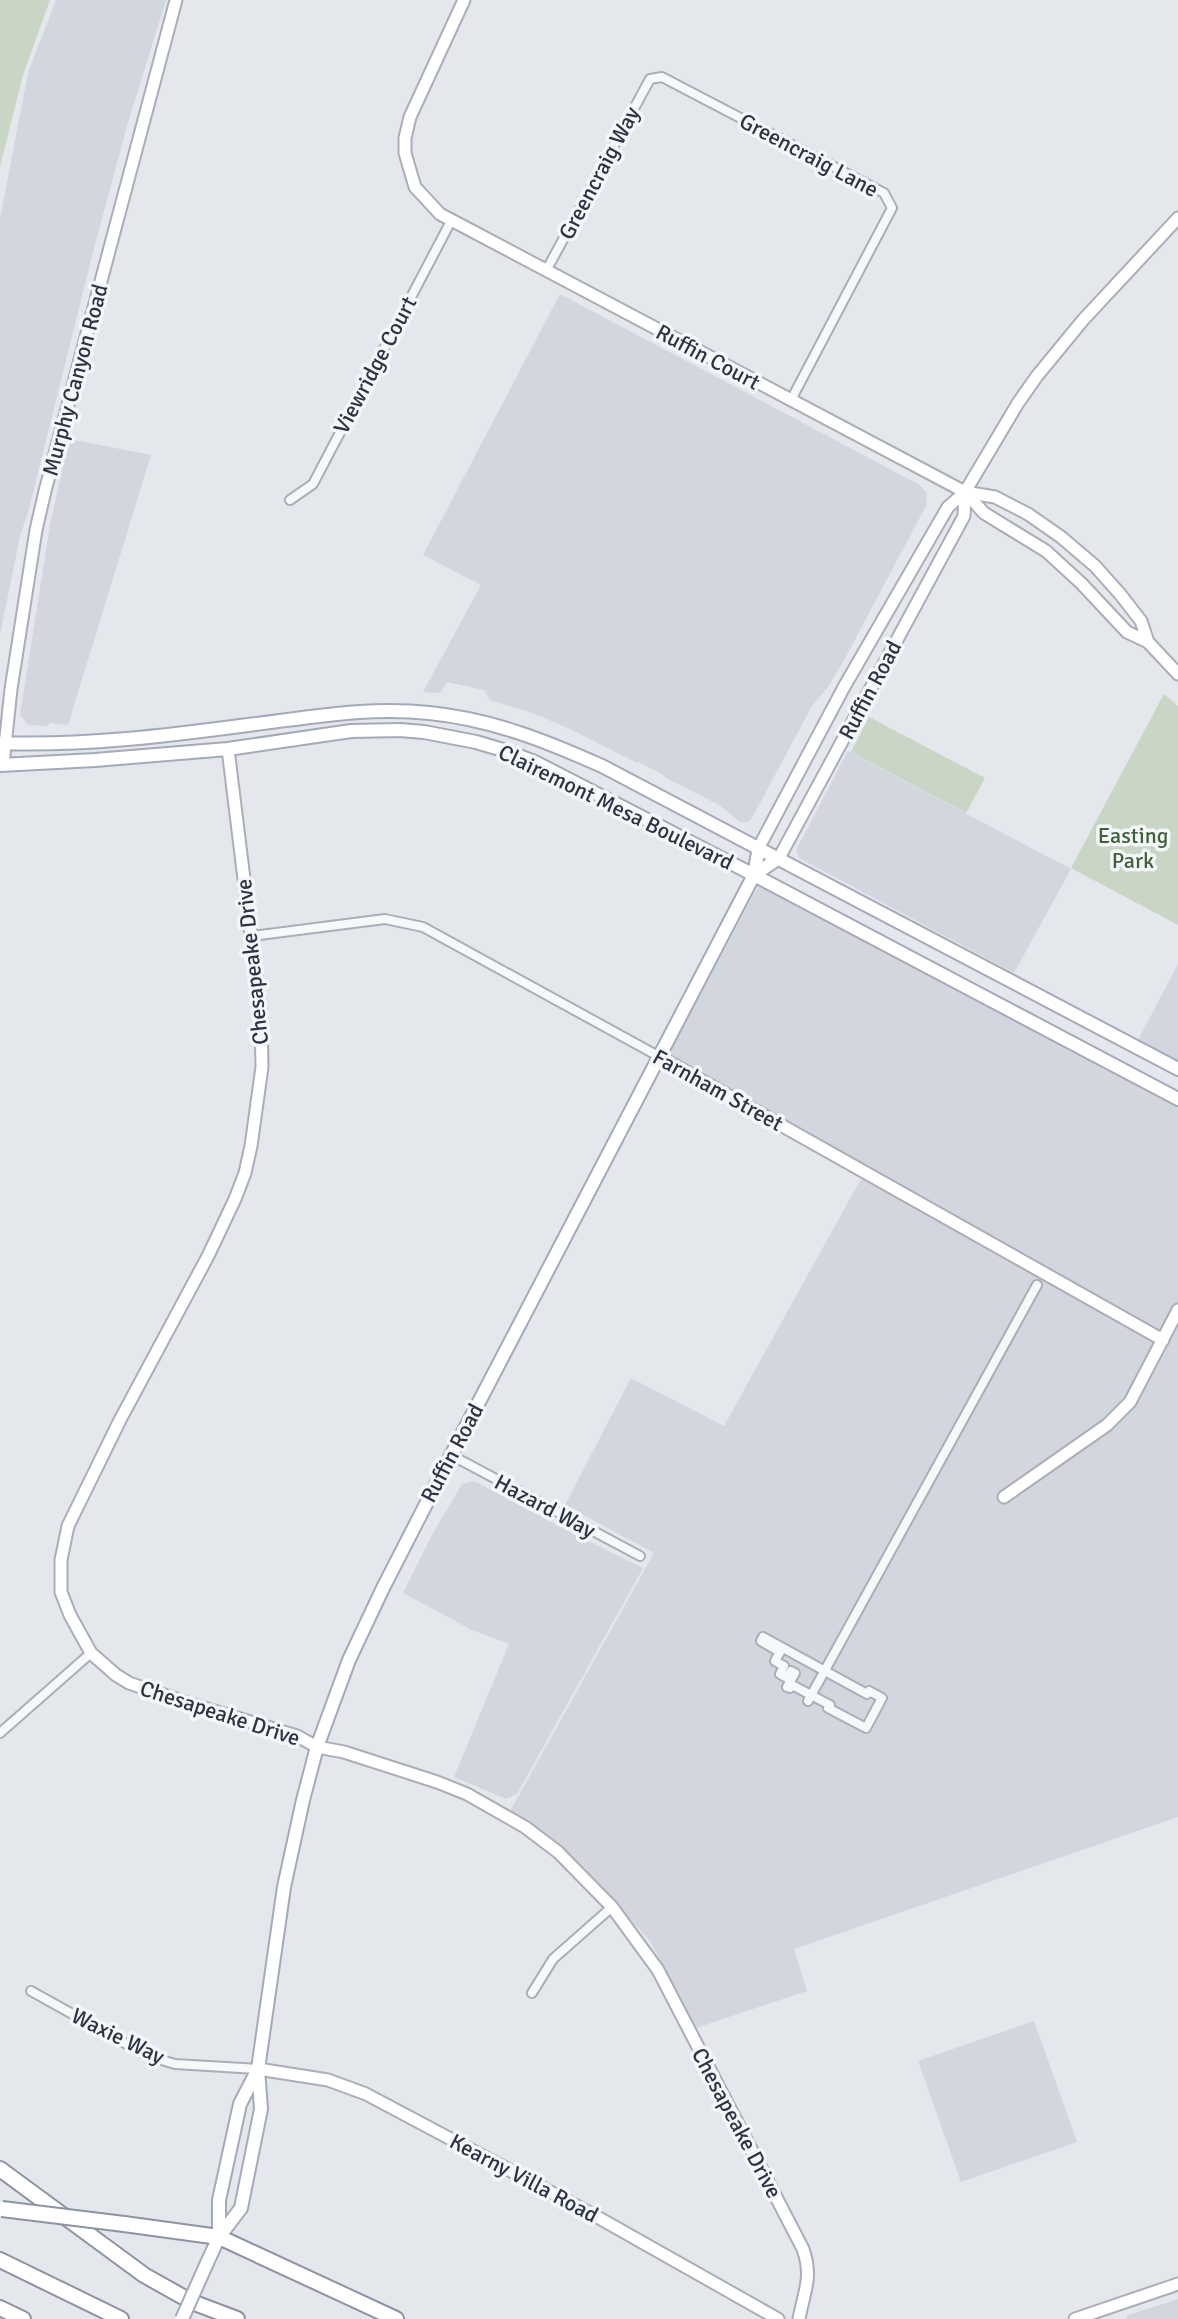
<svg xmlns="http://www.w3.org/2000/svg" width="1178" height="2319" viewBox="0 0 1178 2319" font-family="Signika,sans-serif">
<rect width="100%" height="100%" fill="#e4e7ec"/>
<!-- built -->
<path fill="#d2d6de" d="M 56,0 L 166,0 L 127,126 L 94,248 L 28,513 L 20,536 L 0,635 L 0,219 L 28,73 Z
M 560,294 L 918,484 L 927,493 L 926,506 L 843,662 L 828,687 L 812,706 L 752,818 L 748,822 L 740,822 L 719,805 L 666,778 L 662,774 L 639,762 L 637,763 L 570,729 L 532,713 L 490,700 L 484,690 L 447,682 L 440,693 L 423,692 L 481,585 L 423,555 Z
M 69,439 L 151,455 L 68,725 L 50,723 L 48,726 L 28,725 L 20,715 L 50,525 Z
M 848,751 L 1071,869 L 1014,973 L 799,858 L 796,850 Z
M 760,883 L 1178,1102 L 1178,1817 L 794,1949 L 807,1991 L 696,2028 L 650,1941 L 583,1866 L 509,1813 L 654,1553 L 565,1505 L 631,1378 L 724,1426 L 862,1177 L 1124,1319 L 666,1059 Z
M 1178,964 L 1178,1066 L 1136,1044 Z
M 474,1481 L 572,1533 L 643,1568 L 517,1794 L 506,1799 L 454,1777 L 509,1644 L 472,1630 L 403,1593 L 432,1535 L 462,1484 Z
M 1034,2021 L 1077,2142 L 961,2182 L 918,2061 Z
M 1178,2299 L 1178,2319 L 1127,2319 L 1126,2316 Z"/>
<!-- green -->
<path fill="#c9d6c5" d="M 0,0 L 50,0 L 23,75 L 0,167 Z
M 1164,694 L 1178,706 L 1178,925 L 1071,868 Z
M 869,717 L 985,778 L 966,813 L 851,752 Z"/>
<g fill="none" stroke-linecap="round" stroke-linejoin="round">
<!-- street casing -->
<g stroke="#a9aeb7" stroke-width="12">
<path id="street" d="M 546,271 L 650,79 L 662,77 L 884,193 L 892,208 L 791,400
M 290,500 L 313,484 L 451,221
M 252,936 L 385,919 L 423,927 L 660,1057
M 451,1455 L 640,1556
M 763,1637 L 867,1694 L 869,1691 L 882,1698 L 866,1728 L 828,1708 L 830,1705 L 792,1685 L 790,1688 L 787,1687 L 795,1673 L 791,1671 L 787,1678 L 780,1674 L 784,1666 L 775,1661 L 780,1652 L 761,1641 Z
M 808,1701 L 1037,1285
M 0,1733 L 91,1653
M 31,1991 L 148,2056 L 175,2064 L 258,2069
M 532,1993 L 553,1959 L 612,1907"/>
</g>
<!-- secondary casing -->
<g stroke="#a9aeb7" stroke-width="15">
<path id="secondary" d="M 464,0 L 410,117 L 405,138 L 405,153 L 415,187 L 440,214 L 965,492 L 995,497 L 1028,514 L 1061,537 L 1095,566 L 1120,594 L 1141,621 L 1148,642 L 1178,674
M 965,492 L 984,513 L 1046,551 L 1081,583 L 1127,632 L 1148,642
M 228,749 L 261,1017 L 262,1067 L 251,1146 L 245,1173 L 235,1199 L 208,1256 L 120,1420 L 68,1526 L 61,1560 L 61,1592 L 70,1615 L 91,1653 L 116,1675 L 129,1683 L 194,1705 L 297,1736 L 317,1747 L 344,1752 L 437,1782 L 467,1794 L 525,1827 L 558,1852 L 612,1907 L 658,1970 L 803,2249 C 813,2278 804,2291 799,2319
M 3,765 L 11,689 L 36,530 L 45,491 L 176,0
M 759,847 L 844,687 L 948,507 L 965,492 L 1018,403 L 1037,376 L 1083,320 L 1178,218
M 779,858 L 964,516 L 965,492
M 660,1057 L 1163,1340
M 1004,1497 L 1107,1425 L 1130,1402 L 1178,1310
M 258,2069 L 328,2080 L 366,2094 L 592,2214 L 778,2319
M 1075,2319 L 1178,2284"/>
</g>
<!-- primary casing -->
<g stroke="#a3abb8" stroke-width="16">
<path id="primary" d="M 0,743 C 83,746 165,736 248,725 C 307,718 368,706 429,713 C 491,719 546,741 602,766 L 1178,1069
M 0,765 L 95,760 L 228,749 L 351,731 L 400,730 L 424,732 L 476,742 L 503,750 L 535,762 L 754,875 L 1178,1099
M 754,875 L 779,858
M 219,2237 L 219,2200 L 240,2104 L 257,2071
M 207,2263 L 219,2237 L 241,2208 L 261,2109 L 258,2069 L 284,1887 L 303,1800 L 317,1747 L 349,1660 L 383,1588 L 444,1469 L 754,875 L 759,847"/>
</g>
<!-- highway casing -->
<g stroke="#8b94a3" stroke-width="18">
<path id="highway" d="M 0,2169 L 144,2275 L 192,2302 L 237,2319
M 124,2224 L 219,2237 L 396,2319
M 0,2260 L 121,2319
M 0,2308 L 23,2319"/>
</g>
<!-- street -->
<use href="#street" stroke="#f7f8fa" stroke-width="8"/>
<!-- secondary -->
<use href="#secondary" stroke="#fff" stroke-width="11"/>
<!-- primary -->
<use href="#primary" stroke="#fff" stroke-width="12"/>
<!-- highway -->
<use href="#highway" stroke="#fff" stroke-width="14"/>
<!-- primary-bridge casing -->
<g stroke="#a3abb8" stroke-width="16" stroke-linecap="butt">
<path id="primary-bridge" d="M 182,2319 L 207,2263"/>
</g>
<!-- highway-bridge casing -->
<g stroke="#8b94a3" stroke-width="18" stroke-linecap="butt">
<path id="highway-bridge" d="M 2,2209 L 124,2224"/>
</g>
<!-- primary-bridge -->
<use href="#primary-bridge" stroke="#fff" stroke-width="12"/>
<!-- highway-bridge -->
<use href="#highway-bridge" stroke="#fff" stroke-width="14"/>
</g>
<g text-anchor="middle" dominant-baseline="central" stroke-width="7" stroke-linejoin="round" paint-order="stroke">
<!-- street labels -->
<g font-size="22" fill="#2b3445" stroke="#f4f6f9">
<text transform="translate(809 155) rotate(28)">Greencraig Lane</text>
<text transform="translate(599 173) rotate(-62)">Greencraig Way</text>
<text transform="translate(708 357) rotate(28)">Ruffin Court</text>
<text transform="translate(375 365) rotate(-62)">Viewridge Court</text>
<text transform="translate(75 380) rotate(-75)">Murphy Canyon Road</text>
<text transform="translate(870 690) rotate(-62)">Ruffin Road</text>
<text transform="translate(616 807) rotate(26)">Clairemont Mesa Boulevard</text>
<text transform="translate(252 962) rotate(-96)">Chesapeake Drive</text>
<text transform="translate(718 1090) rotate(29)">Farnham Street</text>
<text transform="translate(452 1453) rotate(-62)">Ruffin Road</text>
<text transform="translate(545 1506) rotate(28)">Hazard Way</text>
<text transform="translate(220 1713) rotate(18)">Chesapeake Drive</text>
<text transform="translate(118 2036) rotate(26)">Waxie Way</text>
<text transform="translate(737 2123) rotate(62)">Chesapeake Drive</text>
<text transform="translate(524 2178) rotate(28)">Kearny Villa Road</text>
</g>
<!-- park labels -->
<g font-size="22" fill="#3f6138" stroke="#f4f6f9">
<text x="1133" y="835">Easting<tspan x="1133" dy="25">Park</tspan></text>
</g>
</g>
</svg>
